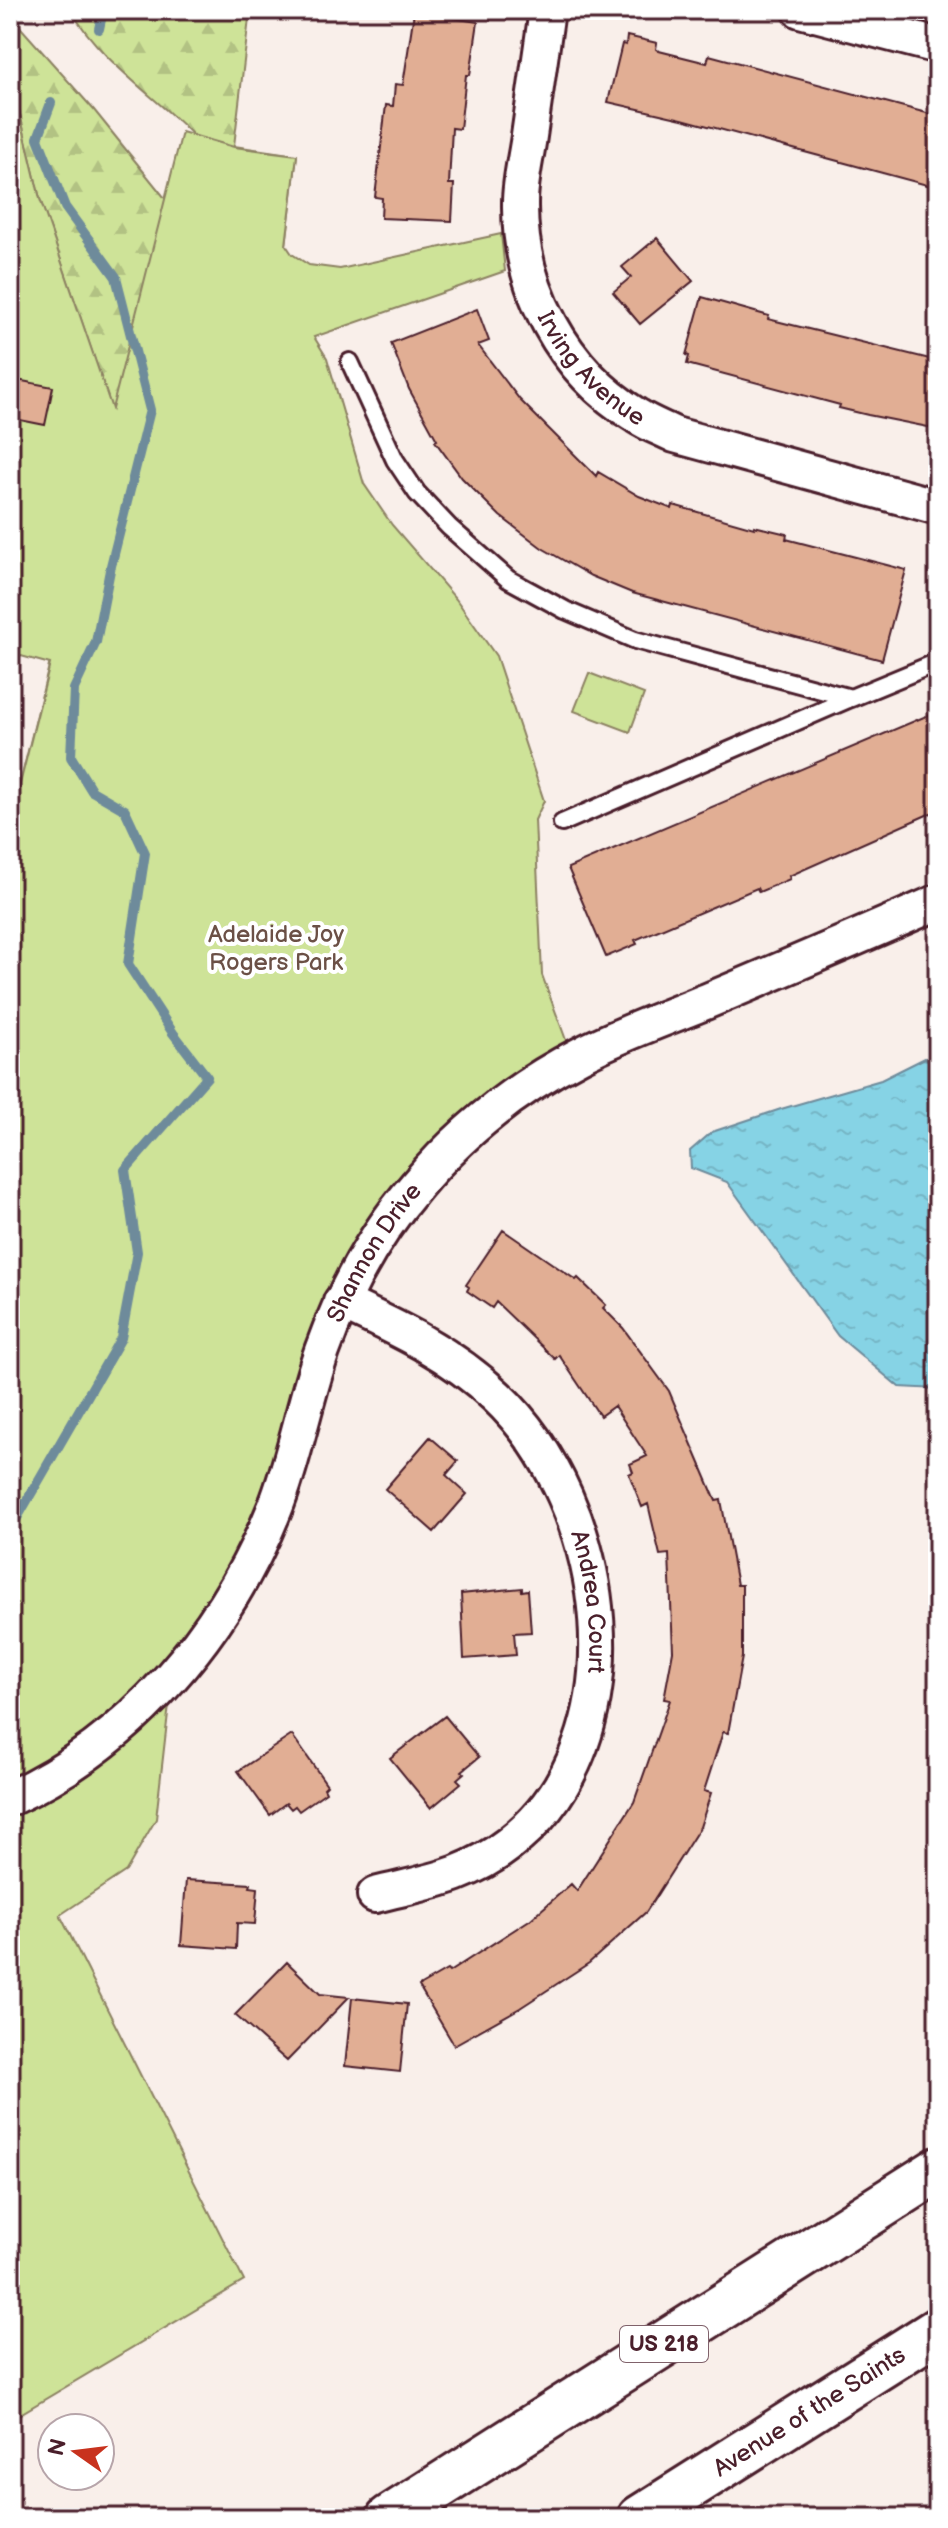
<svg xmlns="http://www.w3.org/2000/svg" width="948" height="2528" viewBox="0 0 948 2528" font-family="'Balsamiq Sans',sans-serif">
<defs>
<pattern id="forest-firs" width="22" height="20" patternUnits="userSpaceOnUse" patternTransform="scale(2)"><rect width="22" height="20" fill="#cee398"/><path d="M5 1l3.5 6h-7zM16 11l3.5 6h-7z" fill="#b2c283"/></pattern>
<pattern id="water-ripples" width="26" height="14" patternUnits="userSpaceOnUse" patternTransform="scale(2)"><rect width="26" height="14" fill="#86d3e5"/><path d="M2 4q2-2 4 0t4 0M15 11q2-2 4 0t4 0" fill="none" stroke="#75b5c5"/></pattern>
</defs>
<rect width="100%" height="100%" fill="#f9efea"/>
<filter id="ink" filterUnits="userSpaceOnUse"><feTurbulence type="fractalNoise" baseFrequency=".0125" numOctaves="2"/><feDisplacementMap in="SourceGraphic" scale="16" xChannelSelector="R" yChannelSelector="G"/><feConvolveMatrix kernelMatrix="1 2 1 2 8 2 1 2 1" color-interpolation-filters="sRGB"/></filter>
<g filter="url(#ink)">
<!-- forest -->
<path fill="url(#forest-firs)" stroke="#8c8162" stroke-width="2" d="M 10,10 L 14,10 L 21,28 L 94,110 L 210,254 L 10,824 L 112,410 L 40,199 L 10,72 Z
M 71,10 L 250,10 L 234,146 L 297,155 L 286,246 C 256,210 228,171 195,137 C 154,95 101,62 71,10 Z"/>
<!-- park -->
<path fill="#cee398" stroke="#8c8162" stroke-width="2" d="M 10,72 L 40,199 L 112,409 L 182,132 L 234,147 L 297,155 L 286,245 L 292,254 L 309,265 L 340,269 L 501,234 L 505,271 L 314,337 L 327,358 L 364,484 L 392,525 L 456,599 L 496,656 L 544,801 L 535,820 L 542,975 L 573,1059 L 520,1090 L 375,1241 L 276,1506 L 172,1678 L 156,1819 L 126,1871 L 60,1915 L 244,2281 L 10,2420 L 10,824 L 50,664 L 10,653 Z
M 589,673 L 644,694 L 630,732 L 574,711 Z"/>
<!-- water -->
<path fill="url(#water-ripples)" stroke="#6e8b9b" stroke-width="2" d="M 925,1058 L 938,1065 L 938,1389 L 899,1387 L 838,1336 L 727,1182 L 691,1168 L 690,1151 L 712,1132 L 781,1109 L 881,1080 Z"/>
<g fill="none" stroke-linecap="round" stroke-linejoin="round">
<!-- stream -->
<path stroke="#6e8b9b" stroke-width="10" d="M 99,29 L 103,10
M 10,1530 L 121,1338 L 137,1252 L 125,1170 L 207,1077 L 173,1033 L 128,964 L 145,853 L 125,810 L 92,791 L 71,757 L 74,689 L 96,642 L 110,570 L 150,410 L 116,277 L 65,207 L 38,138 L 51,103"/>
</g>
<!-- building -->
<path fill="#e1ae94" stroke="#4a1f2b" stroke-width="2" d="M 414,12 L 478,22 L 470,75 L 466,75 L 460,129 L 452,128 L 449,184 L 454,184 L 452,221 L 381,218 L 382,198 L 375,197 L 386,105 L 393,106 L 395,84 L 403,85 Z
M 627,36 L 657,43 L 656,49 L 659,51 L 707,63 L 709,55 L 938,116 L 938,188 L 682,119 L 608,102 L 622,44 L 626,45 Z
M 657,238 L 693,281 L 640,324 L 613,292 L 631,277 L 622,267 Z
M 702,297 L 769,316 L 768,319 L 938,361 L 938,429 L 868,415 L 839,408 L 840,405 L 687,364 L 689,356 L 686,355 Z
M 477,309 L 489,341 L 478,345 L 520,400 L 596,476 L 598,472 L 639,496 L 672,509 L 673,505 L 754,528 L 754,526 L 787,534 L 786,539 L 906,570 L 882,660 L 632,593 L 591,576 L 542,548 L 500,516 L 462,478 L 435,441 L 437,440 L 409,389 L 391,343 Z
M 17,380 L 53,387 L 45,425 L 10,418 Z
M 938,711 L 938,810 L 789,876 L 790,879 L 759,892 L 757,888 L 635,940 L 637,944 L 606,957 L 568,868 Z
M 503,1230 L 576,1280 L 578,1278 L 606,1305 L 603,1308 L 623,1328 L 669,1391 L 716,1501 L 721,1500 L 737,1585 L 742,1585 L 742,1657 L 728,1733 L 723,1732 L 704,1791 L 711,1793 L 700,1827 L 646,1912 L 589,1963 L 520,2008 L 454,2045 L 419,1986 L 447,1970 L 449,1972 L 531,1919 L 571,1884 L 577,1891 L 634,1802 L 670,1700 L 664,1699 L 673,1651 L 669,1554 L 660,1555 L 648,1504 L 642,1507 L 629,1474 L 633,1472 L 630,1464 L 647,1456 L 614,1406 L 600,1416 L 559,1355 L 555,1359 L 496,1302 L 492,1308 L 467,1291 L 469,1287 L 466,1285 Z
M 430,1437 L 458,1461 L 446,1475 L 467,1494 L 434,1532 L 385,1489 Z
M 522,1588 L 522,1591 L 528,1590 L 531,1632 L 514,1633 L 516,1655 L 464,1659 L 461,1594 Z
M 445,1716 L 479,1757 L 462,1771 L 464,1773 L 457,1779 L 461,1783 L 431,1808 L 390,1758 Z
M 292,1735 L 327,1785 L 324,1788 L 326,1792 L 299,1811 L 295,1806 L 291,1809 L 286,1803 L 270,1815 L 238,1771 Z
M 186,1880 L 251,1884 L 250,1887 L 258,1888 L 255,1924 L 237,1923 L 236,1949 L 181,1945 Z
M 287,1962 L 320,1994 L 349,1997 L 287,2061 L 235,2015 Z
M 352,1998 L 407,2004 L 400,2072 L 345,2066 Z"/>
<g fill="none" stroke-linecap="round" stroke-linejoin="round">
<!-- lane casing -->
<g stroke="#4a1f2b" stroke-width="22">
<path id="lane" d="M 350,362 L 395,460 L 417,493 L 449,527 L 508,579 L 565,610 L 635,640 L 851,698 L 938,662
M 562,823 L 851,698"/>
</g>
<!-- street casing -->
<g stroke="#4a1f2b" stroke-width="40">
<g id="street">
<path id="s1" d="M 547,10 C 541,52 535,94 529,136 C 526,158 520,181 520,203 C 519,289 563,371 637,416 C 649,424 663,429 675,435 L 938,507"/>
<path d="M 800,10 L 938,46"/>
<path id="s2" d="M 341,1302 C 397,1328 451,1353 496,1396 C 610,1503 645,1740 509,1844 C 465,1878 426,1882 375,1895"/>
<path id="s3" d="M 10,1798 C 133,1742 225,1632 275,1508 C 295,1458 304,1402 322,1351 C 343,1292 375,1234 416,1186 C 461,1132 518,1087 580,1055 C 622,1033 669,1017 712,999 C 788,967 863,935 938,902"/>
</g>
</g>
<!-- highway casing -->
<g stroke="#4a1f2b" stroke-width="50">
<g id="highway">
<path d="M 389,2518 L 938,2170"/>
<path id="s4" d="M 640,2518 L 938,2330"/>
</g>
</g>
<!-- lane -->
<use href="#lane" stroke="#fff" stroke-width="16"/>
<!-- street -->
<use href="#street" stroke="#fff" stroke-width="34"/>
<!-- highway -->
<use href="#highway" stroke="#fff" stroke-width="44"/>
</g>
</g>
<g text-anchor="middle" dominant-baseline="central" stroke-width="8" stroke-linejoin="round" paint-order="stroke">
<!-- shield labels -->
<rect fill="#fff" stroke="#80626b" stroke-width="2" x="620" y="2326" width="88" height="36" rx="6"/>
<g font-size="22" font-weight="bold" fill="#4a1f2b">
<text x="664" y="2344">US 218</text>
</g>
<!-- street labels -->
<g font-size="24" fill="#4a1f2b" stroke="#fff">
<text stroke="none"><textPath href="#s1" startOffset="382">Irving Avenue</textPath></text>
<text stroke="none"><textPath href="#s3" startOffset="678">Shannon Drive</textPath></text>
<text stroke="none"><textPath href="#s2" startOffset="414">Andrea Court</textPath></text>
<text stroke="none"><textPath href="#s4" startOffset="200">Avenue of the Saints</textPath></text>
</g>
<!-- park labels -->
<g font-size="24" fill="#6b5046" stroke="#fff">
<text x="276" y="934">Adelaide Joy<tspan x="276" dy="28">Rogers Park</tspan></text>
</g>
</g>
<!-- margin -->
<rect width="948" height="2528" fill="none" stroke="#fff" stroke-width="40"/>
<rect x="20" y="20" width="908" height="2488" fill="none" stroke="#4a1f2b" stroke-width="3" filter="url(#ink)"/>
<!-- north arrow -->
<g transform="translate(76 2452) rotate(284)"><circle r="38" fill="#ffffff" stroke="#b7a5aa" stroke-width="2"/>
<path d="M0-6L14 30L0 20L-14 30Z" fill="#c8321e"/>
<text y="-12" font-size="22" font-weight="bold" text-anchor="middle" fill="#4a1f2b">N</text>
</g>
</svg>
